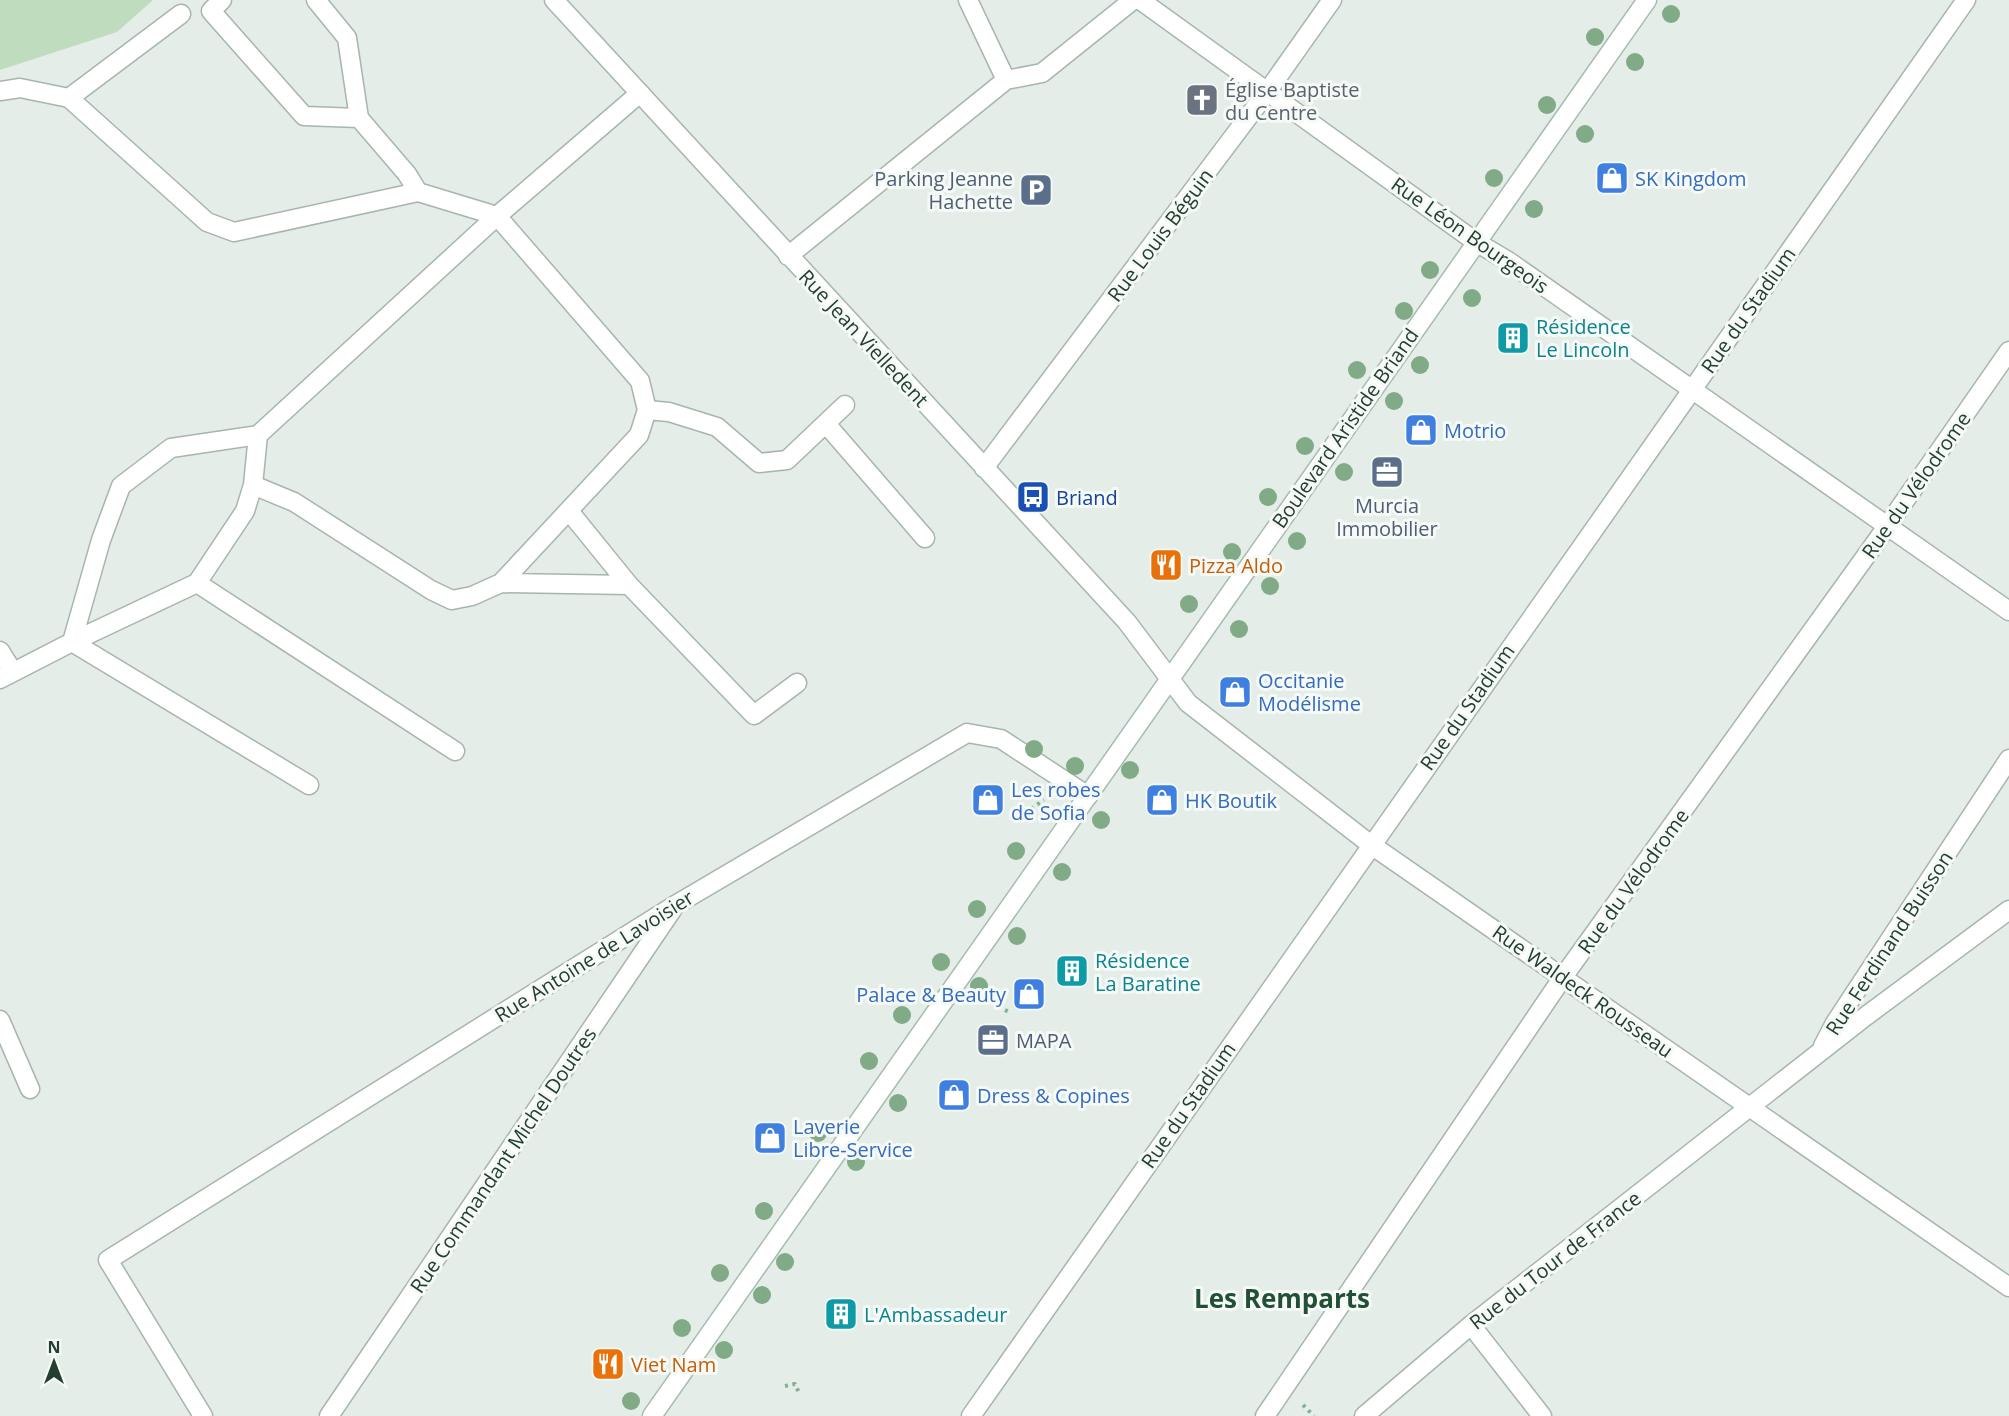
<svg xmlns="http://www.w3.org/2000/svg" width="2009" height="1416" viewBox="0 0 2009 1416" font-family="'Open Sans',sans-serif">
<rect width="100%" height="100%" fill="#e4ede7"/>
<!-- green -->
<path fill="#bfddbe" d="M 0,0 L 153,0 L 117,32 L 0,70 Z"/>
<g fill="none" stroke-linecap="round" stroke-linejoin="round">
<!-- lane casing -->
<g stroke="#a7b5ac" stroke-width="21">
<path id="lane" d="M 222,0 L 211,11 L 304,116 L 359,118
M 316,0 L 347,38 L 359,118 L 407,174 L 418,192
M 0,91 L 20,88 L 69,98 L 207,222 L 234,232 L 418,192 L 497,216 L 640,381 L 647,410 L 669,412 L 717,427 L 759,463 L 787,460 L 845,405
M 69,98 L 181,14
M 827,425 L 925,538
M 253,485 L 294,502 L 431,590 L 452,600 L 472,596 L 501,583 L 639,435 L 647,410
M 569,511 L 629,585 L 754,715 L 797,683
M 197,583 L 455,751
M 501,583 L 629,585
M 72,642 L 197,583 L 245,511 L 253,485 L 258,435
M 72,642 L 309,785
M 0,651 L 13,672
M 0,679 L 72,642 L 101,540 L 121,486 L 171,448 L 258,435 L 497,216 L 640,93
M 0,1020 L 30,1089"/>
</g>
<!-- street casing -->
<g stroke="#a7b5ac" stroke-width="21">
<path id="street" d="M 554,0 L 1127,622 L 1188,703 L 1370,844 L 2009,1287
M 968,0 L 1006,80
M 1140,0 L 1476,242 L 1508,261 L 2009,611
M 788,256 L 1006,80 L 1042,73 L 1133,0
M 984,468 L 1267,92 L 1332,0
M 1823,1046 L 1835,1023 L 2009,759
M 1471,1325 L 1542,1416
M 203,1416 L 108,1260 L 677,904 L 967,733 L 1001,739 L 1088,796
M 329,1416 L 672,910
M 971,1416 L 1966,0
M 1265,1416 L 1563,977 L 1876,542 L 2009,351
M 1364,1416 L 1471,1325 L 1866,1016 L 2009,910"/>
</g>
<!-- secondary casing -->
<g stroke="#a6bcae" stroke-width="21">
<path id="secondary" d="M 652,1416 L 1647,0"/>
</g>
<!-- path -->
<path stroke="#86af96" stroke-width="4" stroke-dasharray="3 4.5" stroke-linecap="butt" d="M 1025,813 L 1044,800
M 1019,987 L 1021,989
M 1005,1010 L 1009,1012
M 785,1386 L 795,1384 L 800,1395
M 1303,1405 L 1314,1416"/>
<!-- lane -->
<use href="#lane" stroke="#fff" stroke-width="18"/>
<!-- street -->
<use href="#street" stroke="#fff" stroke-width="18"/>
<!-- secondary -->
<use href="#secondary" stroke="#fff" stroke-width="18"/>
</g>
<!-- trees -->
<g fill="#81aa86">
<circle cx="1671" cy="14" r="9"/>
<circle cx="1595" cy="37" r="9"/>
<circle cx="1635" cy="62" r="9"/>
<circle cx="1547" cy="105" r="9"/>
<circle cx="1585" cy="134" r="9"/>
<circle cx="1494" cy="178" r="9"/>
<circle cx="1534" cy="209" r="9"/>
<circle cx="1430" cy="270" r="9"/>
<circle cx="1472" cy="298" r="9"/>
<circle cx="1404" cy="311" r="9"/>
<circle cx="1420" cy="365" r="9"/>
<circle cx="1357" cy="370" r="9"/>
<circle cx="1394" cy="401" r="9"/>
<circle cx="1305" cy="446" r="9"/>
<circle cx="1344" cy="472" r="9"/>
<circle cx="1268" cy="497" r="9"/>
<circle cx="1297" cy="541" r="9"/>
<circle cx="1232" cy="552" r="9"/>
<circle cx="1270" cy="586" r="9"/>
<circle cx="1189" cy="604" r="9"/>
<circle cx="1239" cy="629" r="9"/>
<circle cx="1034" cy="749" r="9"/>
<circle cx="1075" cy="766" r="9"/>
<circle cx="1130" cy="770" r="9"/>
<circle cx="1101" cy="820" r="9"/>
<circle cx="1016" cy="851" r="9"/>
<circle cx="1062" cy="872" r="9"/>
<circle cx="977" cy="909" r="9"/>
<circle cx="1017" cy="936" r="9"/>
<circle cx="941" cy="962" r="9"/>
<circle cx="979" cy="986" r="9"/>
<circle cx="902" cy="1015" r="9"/>
<circle cx="869" cy="1061" r="9"/>
<circle cx="898" cy="1103" r="9"/>
<circle cx="818" cy="1133" r="9"/>
<circle cx="856" cy="1162" r="9"/>
<circle cx="764" cy="1211" r="9"/>
<circle cx="785" cy="1262" r="9"/>
<circle cx="720" cy="1273" r="9"/>
<circle cx="762" cy="1295" r="9"/>
<circle cx="682" cy="1328" r="9"/>
<circle cx="724" cy="1350" r="9"/>
<circle cx="631" cy="1401" r="9"/>
</g>
<!-- icons -->
<defs>
<g id="church-square" transform="scale(1.725)"><rect x="-9" y="-9" width="18" height="18" rx="4" fill="#6b7280" stroke="#f5faf6"/><path d="M-1.2-6h2.4v3.5h3.3v2.4h-3.3V6h-2.4V-.1h-3.3v-2.4h3.3Z" fill="#fff"/></g>
<g id="shop-square" transform="scale(1.725)"><rect x="-9" y="-9" width="18" height="18" rx="4" fill="#3f7fe0" stroke="#f5faf6"/><path d="M-5-2.5h2.3a2.7 3.5 0 0 1 5.4 0H5L5.5 6h-11ZM-1.5-2.5h3a1.5 2.3 0 0 0-3 0Z" fill="#fff"/></g>
<g id="parking-square" transform="scale(1.725)"><rect x="-9" y="-9" width="18" height="18" rx="4" fill="#5c6f8a" stroke="#f5faf6"/><path d="M-3.5-5.5H1a3.5 3.5 0 0 1 0 7H-1V5.5H-3.5ZM-1-3.4V-.6H.8a1.4 1.4 0 0 0 0-2.8Z" fill="#fff"/></g>
<g id="building-square" transform="scale(1.725)"><rect x="-9" y="-9" width="18" height="18" rx="4" fill="#0f9aa8" stroke="#f5faf6"/><path d="M-4-6H4V6H1V3H-1V6H-4ZM-2.5-4.3h1.7v1.8h-1.7ZM.8-4.3h1.7v1.8H.8ZM-2.5-1h1.7V.8h-1.7ZM.8-1h1.7V.8H.8Z" fill="#fff"/></g>
<g id="office-square" transform="scale(1.725)"><rect x="-9" y="-9" width="18" height="18" rx="4" fill="#5c6f8a" stroke="#f5faf6"/><path d="M-6-3h4V-5.5h4V-3h4V5H-6ZM-1-4.5V-3h2v-1.5ZM-6 0V1H6V0Z" fill="#fff"/></g>
<g id="bus-square" transform="scale(1.725)"><rect x="-9" y="-9" width="18" height="18" rx="4" fill="#1a4fb4" stroke="#f5faf6"/><path d="M-5-6H5V4H4V6H2V4H-2V6H-4V4H-5ZM-3.5-4V0h7V-4ZM-3.5 1.2v1.5H-2V1.2ZM2 1.2v1.5H3.5V1.2Z" fill="#fff"/></g>
<g id="restaurant-square" transform="scale(1.725)"><rect x="-9" y="-9" width="18" height="18" rx="4" fill="#e8710a" stroke="#f5faf6"/><path d="M-5-6h1v4h1v-4h1v4h1v-4h1v5L-1.5 .5V6h-2V.5L-5-1ZM5-6V6H3V1.5H1.5Q1.5-4 5-6Z" fill="#fff"/></g>
</defs>
<g fill-rule="evenodd">
<use href="#church-square" x="1202" y="100"/>
<use href="#shop-square" x="1612" y="178"/>
<use href="#parking-square" x="1036" y="190"/>
<use href="#building-square" x="1513" y="338"/>
<use href="#shop-square" x="1421" y="430"/>
<use href="#office-square" x="1387" y="472"/>
<use href="#bus-square" x="1033" y="497"/>
<use href="#restaurant-square" x="1166" y="565"/>
<use href="#shop-square" x="1235" y="692"/>
<use href="#shop-square" x="988" y="800"/>
<use href="#shop-square" x="1162" y="800"/>
<use href="#building-square" x="1072" y="971"/>
<use href="#shop-square" x="1029" y="994"/>
<use href="#office-square" x="993" y="1040"/>
<use href="#shop-square" x="954" y="1095"/>
<use href="#shop-square" x="770" y="1138"/>
<use href="#building-square" x="841" y="1314"/>
<use href="#restaurant-square" x="608" y="1364"/>
</g>
<g text-anchor="middle" dominant-baseline="central" stroke-width="6" stroke-linejoin="round" paint-order="stroke">
<!-- worship labels -->
<g font-size="20" fill="#5b616d" stroke="#f5faf6" text-anchor="start">
<text x="1225" y="89">Église Baptiste<tspan x="1225" dy="23">du Centre</tspan></text>
</g>
<!-- service labels -->
<g font-size="20" fill="#4e5e75" stroke="#f5faf6" text-anchor="end">
<text x="1013" y="178">Parking Jeanne<tspan x="1013" dy="23">Hachette</tspan></text>
<text x="1387" y="505" text-anchor="middle">Murcia<tspan x="1387" dy="23">Immobilier</tspan></text>
<text x="1016" y="1040" text-anchor="start">MAPA</text>
</g>
<!-- shop labels -->
<g font-size="20" fill="#366cbe" stroke="#f5faf6" text-anchor="start">
<text x="1635" y="178">SK Kingdom</text>
<text x="1444" y="430">Motrio</text>
<text x="1258" y="680">Occitanie<tspan x="1258" dy="23">Modélisme</tspan></text>
<text x="1011" y="789">Les robes<tspan x="1011" dy="23">de Sofia</tspan></text>
<text x="1185" y="800">HK Boutik</text>
<text x="1006" y="994" text-anchor="end">Palace &amp; Beauty</text>
<text x="977" y="1095">Dress &amp; Copines</text>
<text x="793" y="1126">Laverie<tspan x="793" dy="23">Libre-Service</tspan></text>
</g>
<!-- street labels -->
<g font-size="20" fill="#243e2f" stroke="#f5faf6">
<text transform="translate(1160 235) rotate(-53)">Rue Louis Béguin</text>
<text transform="translate(1470 235) rotate(35)">Rue Léon Bourgeois</text>
<text transform="translate(1748 310) rotate(-55)">Rue du Stadium</text>
<text transform="translate(864 338) rotate(47)">Rue Jean Vielledent</text>
<text transform="translate(1345 428) rotate(-55)">Boulevard Aristide Briand</text>
<text transform="translate(1916 485) rotate(-55)">Rue du Vélodrome</text>
<text transform="translate(1467 707) rotate(-55)">Rue du Stadium</text>
<text transform="translate(1633 881) rotate(-54)">Rue du Vélodrome</text>
<text transform="translate(1889 943) rotate(-57)">Rue Ferdinand Buisson</text>
<text transform="translate(594 956) rotate(-32)">Rue Antoine de Lavoisier</text>
<text transform="translate(1583 991) rotate(35)">Rue Waldeck Rousseau</text>
<text transform="translate(1188 1105) rotate(-55)">Rue du Stadium</text>
<text transform="translate(503 1160) rotate(-56)">Rue Commandant Michel Doutres</text>
<text transform="translate(1555 1260) rotate(-38)">Rue du Tour de France</text>
</g>
<!-- culture labels -->
<g font-size="20" fill="#0d838f" stroke="#f5faf6" text-anchor="start">
<text x="1536" y="326">Résidence<tspan x="1536" dy="23">Le Lincoln</tspan></text>
<text x="1095" y="960">Résidence<tspan x="1095" dy="23">La Baratine</tspan></text>
<text x="864" y="1314">L'Ambassadeur</text>
</g>
<!-- transit labels -->
<g font-size="20" fill="#164399" stroke="#f5faf6" text-anchor="start">
<text x="1056" y="497">Briand</text>
</g>
<!-- food labels -->
<g font-size="20" fill="#c56008" stroke="#f5faf6" text-anchor="start">
<text x="1189" y="565">Pizza Aldo</text>
<text x="631" y="1364">Viet Nam</text>
</g>
<!-- district labels -->
<g font-size="26" font-weight="bold" fill="#215036" stroke="#f5faf6">
<text x="1282" y="1298">Les Remparts</text>
</g>
</g>
<!-- north arrow -->
<g transform="translate(54 1362)" stroke="#f5faf6" stroke-width="4.5" paint-order="stroke">
<path d="M0-4.5L10 22L0 15L-10 22Z" fill="#243e2f"/>
<text y="-9" font-size="16" font-weight="bold" text-anchor="middle" fill="#243e2f">N</text>
</g>
</svg>
